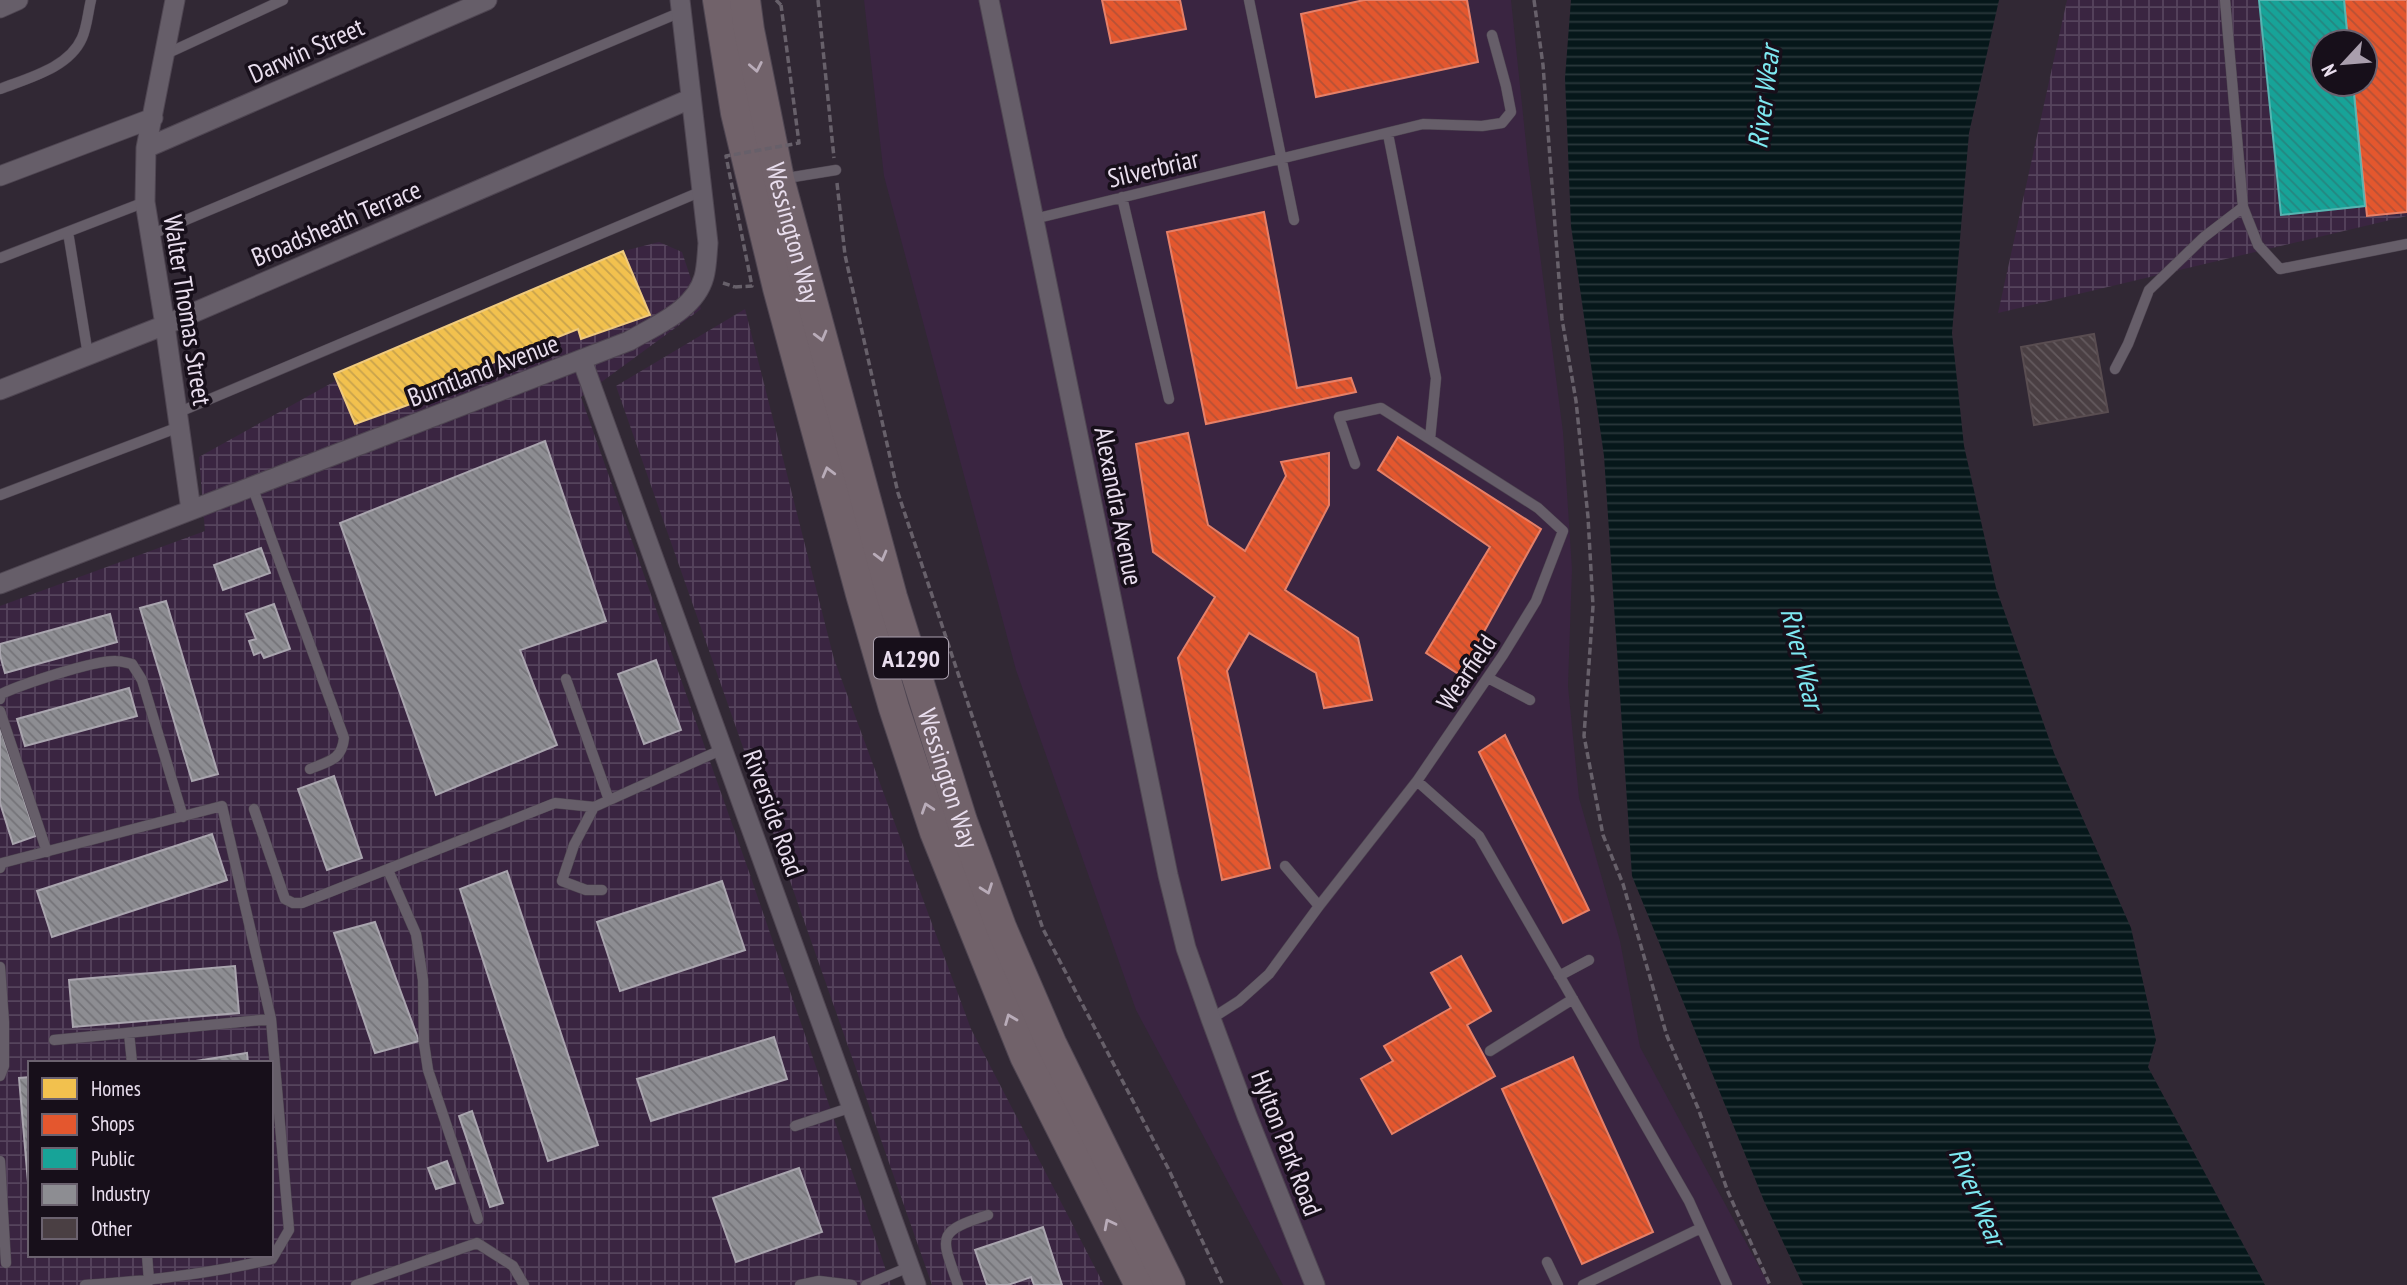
<svg xmlns="http://www.w3.org/2000/svg" width="2407" height="1285" viewBox="0 0 2407 1285" font-family="'PT Sans Narrow',sans-serif">
<defs>
<pattern id="industrial-grid" width="8" height="8" patternUnits="userSpaceOnUse" patternTransform="scale(1.75)"><rect width="8" height="8" fill="#3a2541"/><path d="M0 4h8M4 0v8" fill="none" stroke="#56445d"/></pattern>
<pattern id="water-rules" width="6" height="5" patternUnits="userSpaceOnUse" patternTransform="scale(1.75)"><rect width="6" height="5" fill="#06171a"/><path d="M0 2.5h6" fill="none" stroke="#2a383c"/></pattern>
<pattern id="homes-back-hatch" width="6" height="6" patternUnits="userSpaceOnUse" patternTransform="scale(1.75)"><rect width="6" height="6" fill="#f2c14e"/><path d="M-1 5l2 2M0 0l6 6M5-1l2 2" fill="none" stroke="#c7a24c"/></pattern>
<pattern id="shops-back-hatch" width="6" height="6" patternUnits="userSpaceOnUse" patternTransform="scale(1.75)"><rect width="6" height="6" fill="#e4572e"/><path d="M-1 5l2 2M0 0l6 6M5-1l2 2" fill="none" stroke="#b55136"/></pattern>
<pattern id="public-back-hatch" width="6" height="6" patternUnits="userSpaceOnUse" patternTransform="scale(1.75)"><rect width="6" height="6" fill="#17a398"/><path d="M-1 5l2 2M0 0l6 6M5-1l2 2" fill="none" stroke="#258680"/></pattern>
<pattern id="industry-back-hatch" width="6" height="6" patternUnits="userSpaceOnUse" patternTransform="scale(1.75)"><rect width="6" height="6" fill="#8d8d92"/><path d="M-1 5l2 2M0 0l6 6M5-1l2 2" fill="none" stroke="#747378"/></pattern>
<pattern id="building-back-hatch" width="6" height="6" patternUnits="userSpaceOnUse" patternTransform="scale(1.75)"><rect width="6" height="6" fill="#4a3f43"/><path d="M-1 5l2 2M0 0l6 6M5-1l2 2" fill="none" stroke="#645a5e"/></pattern>
</defs>
<rect width="100%" height="100%" fill="#312834"/>
<!-- built -->
<path fill="#3a2541" d="M 864,0 L 1511,0 L 1528,162 L 1563,432 L 1572,569 L 1568,686 L 1579,798 L 1620,941 L 1640,1047 L 1769,1285 L 1283,1285 L 1136,1010 L 1016,670 L 884,176 Z"/>
<!-- industrial -->
<path fill="url(#industrial-grid)" fill-rule="evenodd" d="M 2067,0 L 2407,0 L 2407,216 L 1998,313 ZM 2323,42 L 2365,42 L 2365,84 L 2323,84 Z
M 659,242 L 682,252 L 701,309 L 581,397 L 748,869 L 891,1285 L 0,1285 L 0,606 L 205,531 L 199,457 L 346,375 L 616,253 ZM 30,1063 L 271,1063 L 271,1255 L 30,1255 Z
M 745,309 L 834,659 L 971,1029 L 1104,1285 L 932,1285 L 616,386 Z"/>
<!-- water -->
<path fill="url(#water-rules)" d="M 1571,0 L 1999,0 L 1969,133 L 1952,333 L 1964,446 L 1996,588 L 2054,753 L 2131,928 L 2156,1040 L 2148,1067 L 2265,1285 L 1803,1285 L 1764,1201 L 1632,876 L 1604,456 L 1571,226 L 1565,78 Z"/>
<!-- homes -->
<path fill="url(#homes-back-hatch)" stroke="#efca7e" stroke-width="2" d="M 623,251 L 650,315 L 581,339 L 578,329 L 439,384 L 441,393 L 355,424 L 334,374 Z"/>
<!-- shops -->
<path fill="url(#shops-back-hatch)" stroke="#e68068" stroke-width="2" d="M 1102,0 L 1180,0 L 1186,29 L 1111,43 Z
M 1364,0 L 1467,0 L 1478,62 L 1316,97 L 1301,14 Z
M 2344,0 L 2407,0 L 2407,212 L 2367,216 L 2353,84 L 2365,84 L 2365,42 L 2348,42 Z
M 1264,212 L 1297,388 L 1351,378 L 1356,392 L 1206,424 L 1167,232 Z
M 1188,433 L 1208,525 L 1245,551 L 1286,476 L 1281,462 L 1329,453 L 1329,505 L 1285,590 L 1358,638 L 1372,700 L 1324,708 L 1316,673 L 1249,633 L 1227,671 L 1270,868 L 1222,880 L 1178,658 L 1215,597 L 1153,552 L 1136,444 Z
M 1398,437 L 1541,529 L 1460,675 L 1426,653 L 1490,547 L 1378,470 Z
M 1505,735 L 1589,910 L 1563,923 L 1479,752 Z
M 1461,956 L 1491,1011 L 1467,1025 L 1495,1076 L 1392,1134 L 1361,1079 L 1393,1061 L 1384,1046 L 1451,1008 L 1431,973 Z
M 1573,1057 L 1653,1232 L 1582,1264 L 1502,1089 Z"/>
<!-- public -->
<path fill="url(#public-back-hatch)" stroke="#56b5b2" stroke-width="2" d="M 2259,0 L 2344,0 L 2348,42 L 2323,42 L 2323,84 L 2353,84 L 2365,206 L 2281,215 Z"/>
<!-- industry -->
<path fill="url(#industry-back-hatch)" stroke="#a9a5ae" stroke-width="2" d="M 545,441 L 606,621 L 520,650 L 557,745 L 436,795 L 340,523 Z
M 261,548 L 270,573 L 223,590 L 214,565 Z
M 166,601 L 218,774 L 192,781 L 140,608 Z
M 274,604 L 290,649 L 264,658 L 261,652 L 254,655 L 249,641 L 256,639 L 246,614 Z
M 110,614 L 117,642 L 5,673 L 0,655 L 0,644 Z
M 656,660 L 681,730 L 644,744 L 618,674 Z
M 129,688 L 137,716 L 25,746 L 17,719 Z
M 0,727 L 36,836 L 13,844 L 0,803 Z
M 334,776 L 362,858 L 327,870 L 298,789 Z
M 212,834 L 227,880 L 52,937 L 37,891 Z
M 507,871 L 598,1145 L 548,1161 L 460,889 Z
M 722,881 L 745,950 L 620,991 L 597,922 Z
M 375,922 L 419,1041 L 375,1053 L 334,933 Z
M 235,966 L 239,1013 L 73,1027 L 69,980 Z
M 774,1037 L 787,1079 L 651,1121 L 637,1079 Z
M 247,1053 L 248,1063 L 183,1063 Z
M 30,1077 L 30,1206 L 19,1078 Z
M 472,1111 L 503,1203 L 490,1207 L 459,1116 Z
M 447,1161 L 455,1183 L 436,1189 L 428,1168 Z
M 799,1168 L 822,1232 L 736,1262 L 713,1198 Z
M 1043,1227 L 1062,1285 L 1034,1285 L 1031,1277 L 1008,1285 L 987,1285 L 975,1250 Z"/>
<!-- building -->
<path fill="url(#building-back-hatch)" stroke="#594d51" stroke-width="2" d="M 2094,334 L 2108,412 L 2034,425 L 2021,347 Z"/>
<g fill="none" stroke-linecap="round" stroke-linejoin="round">
<!-- lane casing -->
<g stroke="#4f4652" stroke-width="11">
<path id="lane" d="M 1249,0 L 1294,220
M 2225,0 L 2243,207 L 2258,245 L 2280,269 L 2407,244
M 166,54 L 283,0
M 0,89 C 28,78 69,68 82,38 C 87,27 88,12 91,0
M 1388,134 L 1436,378 L 1430,439
M 781,179 L 836,170
M 1122,197 L 1169,399
M 1034,219 L 1423,124 L 1482,126 L 1502,123 L 1511,112 L 1506,86 L 1492,35
M 68,232 L 88,355
M 150,235 L 681,12
M 0,258 L 145,202
M 2115,369 L 2128,344 L 2149,290 L 2204,237 L 2243,207
M 177,413 L 702,191
M 252,486 L 344,738 C 342,760 329,761 310,769
M 0,495 L 179,427
M 1488,678 L 1530,700
M 566,679 L 609,800
M 0,699 L 1,694 C 23,684 94,660 116,661 C 121,661 127,663 132,664 L 142,680 L 183,817
M 0,711 L 47,852
M 1417,781 L 1479,836 L 1689,1201 L 1727,1285
M 594,807 L 574,845 L 562,881 L 586,890 L 602,890
M 254,809 L 285,899 L 293,903 L 302,903 L 555,803 L 594,807 L 723,749
M 1285,866 L 1319,906
M 0,868 L 2,863 L 222,806 L 271,1019 L 289,1230 L 272,1259 C 210,1274 148,1281 85,1285
M 388,870 L 416,934 L 423,980 L 424,1043 L 428,1070 L 478,1219
M 0,967 L 4,1022 L 0,1023
M 1559,976 L 1589,960
M 1211,1019 L 1239,1001 L 1269,974 L 1319,906 L 1417,781 L 1503,655 L 1536,601 L 1563,531 L 1538,508 L 1381,408 L 1339,417 L 1355,464
M 129,1033 L 132,1063
M 54,1040 L 271,1019
M 1490,1051 L 1573,999
M 0,1076 L 4,1066 L 4,1022
M 795,1126 L 852,1107
M 0,1161 L 6,1263
M 147,1255 L 149,1281
M 1547,1262 L 1558,1285
M 356,1285 L 477,1243 L 513,1266 L 524,1285
M 800,1285 L 819,1281 L 852,1285
M 866,1285 L 909,1267
M 958,1285 C 941,1236 935,1232 988,1215
M 1583,1285 L 1701,1228"/>
</g>
<!-- street casing -->
<g stroke="#4f4652" stroke-width="21">
<path id="street" d="M 175,0 L 146,148 L 145,202 L 165,325 L 191,510
M 989,0 L 1168,875 L 1186,948 L 1211,1019 L 1247,1116 L 1315,1285
M 0,8 L 18,0
M 146,148 L 487,0
M 0,176 L 153,118
M 582,360 L 916,1285
M 0,390 L 165,325 L 690,99
M 0,584 L 629,341 C 656,325 695,310 704,277 C 707,266 707,254 708,243 L 680,0"/>
</g>
<!-- primary casing -->
<g stroke="#4f4652" stroke-width="32">
<g id="primary">
<path d="M 718,0 L 736,113 L 778,288 L 861,594 L 894,708 L 935,832 L 1025,1056 L 1140,1285"/>
<path id="s1" d="M 745,0 L 749,30 L 779,179 L 892,597 L 962,821 L 1001,927 L 1051,1043 L 1170,1285"/>
</g>
</g>
<!-- path -->
<path stroke="#67606a" stroke-width="3.5" stroke-dasharray="7 3.5" stroke-linecap="butt" d="M 776,0 L 781,5
M 818,0 L 834,158
M 1534,0 L 1543,65 L 1562,319 L 1576,401 L 1588,517 L 1593,606 L 1584,736 L 1603,835 L 1623,884 L 1667,1036 L 1698,1108 L 1728,1192 L 1770,1285
M 837,183 L 845,255 L 898,493 L 1043,929 L 1168,1168 L 1223,1285
M 723,283 L 735,287"/>
<!-- lane -->
<use href="#lane" stroke="#665e69" stroke-width="10"/>
<!-- street -->
<use href="#street" stroke="#665e69" stroke-width="19"/>
<!-- primary -->
<use href="#primary" stroke="#71626a" stroke-width="30"/>
<!-- path-bridge -->
<path stroke="#67606a" stroke-width="3.5" stroke-dasharray="7 3.5" stroke-linecap="butt" d="M 735,287 L 752,286 L 726,156 L 799,143 L 781,5"/>
</g>
<!-- one-way arrows -->
<defs><path id="oneway-chevron" d="M-2-3.5L2.5 0L-2 3.5" fill="none" stroke-width="1.6" stroke-linecap="round" stroke-linejoin="round" transform="scale(1.75)"/></defs>
<g stroke="#b9acb9">
<use href="#oneway-chevron" transform="translate(756 67) rotate(79)"/>
<use href="#oneway-chevron" transform="translate(821 336) rotate(75)"/>
<use href="#oneway-chevron" transform="translate(828 472) rotate(-105)"/>
<use href="#oneway-chevron" transform="translate(881 556) rotate(75)"/>
<use href="#oneway-chevron" transform="translate(927 808) rotate(-108)"/>
<use href="#oneway-chevron" transform="translate(987 889) rotate(70)"/>
<use href="#oneway-chevron" transform="translate(1010 1019) rotate(-112)"/>
<use href="#oneway-chevron" transform="translate(1109 1224) rotate(-117)"/>
</g>
<g text-anchor="middle" dominant-baseline="central" stroke-width="7" stroke-linejoin="round" paint-order="stroke">
<!-- shield labels -->
<rect fill="#170f1a" stroke="#aaa0ae" stroke-width="2" x="874" y="637.5" width="74" height="41" rx="5"/>
<g font-size="24" font-weight="bold" fill="#e9deee">
<text x="911" y="658">A1290</text>
</g>
<!-- street labels -->
<g font-size="26" fill="#e9deee" stroke="#170f1a">
<text transform="translate(306 50) rotate(-24)">Darwin Street</text>
<text transform="translate(1153 168) rotate(-13)">Silverbriar</text>
<text transform="translate(336 223) rotate(-23)">Broadsheath Terrace</text>
<text stroke="none"><textPath href="#s1" startOffset="238">Wessington Way</textPath></text>
<text transform="translate(188 310) rotate(81)">Walter Thomas Street</text>
<text transform="translate(483 370) rotate(-21)">Burntland Avenue</text>
<text transform="translate(1119 506) rotate(79)">Alexandra Avenue</text>
<text transform="translate(1466 672) rotate(-56)">Wearfield</text>
<text stroke="none"><textPath href="#s1" startOffset="805">Wessington Way</textPath></text>
<text transform="translate(774 813) rotate(70)">Riverside Road</text>
<text transform="translate(1287 1143) rotate(69)">Hylton Park Road</text>
</g>
<!-- water labels -->
<g font-size="28" font-style="italic" fill="#7ee8f1" stroke="#170f1a">
<text transform="translate(1763 97) rotate(-83)">River Wear</text>
<text transform="translate(1803 658) rotate(76)">River Wear</text>
<text transform="translate(1978 1196) rotate(67)">River Wear</text>
</g>
</g>
<!-- legend -->
<rect x="28" y="1061" width="245" height="196" fill="#170f1a" stroke="#6b626f" stroke-width="2"/>
<rect x="42" y="1078" width="35" height="21" fill="#f2c14e" stroke="#6b626f" stroke-width="2"/>
<text x="91" y="1096" font-size="21" fill="#e9deee">Homes</text>
<rect x="42" y="1114" width="35" height="21" fill="#e4572e" stroke="#6b626f" stroke-width="2"/>
<text x="91" y="1131" font-size="21" fill="#e9deee">Shops</text>
<rect x="42" y="1148" width="35" height="21" fill="#17a398" stroke="#6b626f" stroke-width="2"/>
<text x="91" y="1166" font-size="21" fill="#e9deee">Public</text>
<rect x="42" y="1184" width="35" height="21" fill="#8d8d92" stroke="#6b626f" stroke-width="2"/>
<text x="91" y="1201" font-size="21" fill="#e9deee">Industry</text>
<rect x="42" y="1218" width="35" height="21" fill="#4a3f43" stroke="#6b626f" stroke-width="2"/>
<text x="91" y="1236" font-size="21" fill="#e9deee">Other</text>
<!-- north arrow -->
<g transform="translate(2344 63) rotate(244)"><circle r="33" fill="#170f1a" stroke="#6b626f" stroke-width="2"/>
<path d="M0-5L12 26L0 18L-12 26Z" fill="#a99ead"/>
<text y="-10" font-size="19" font-weight="bold" text-anchor="middle" fill="#e9deee">N</text>
</g>
</svg>
